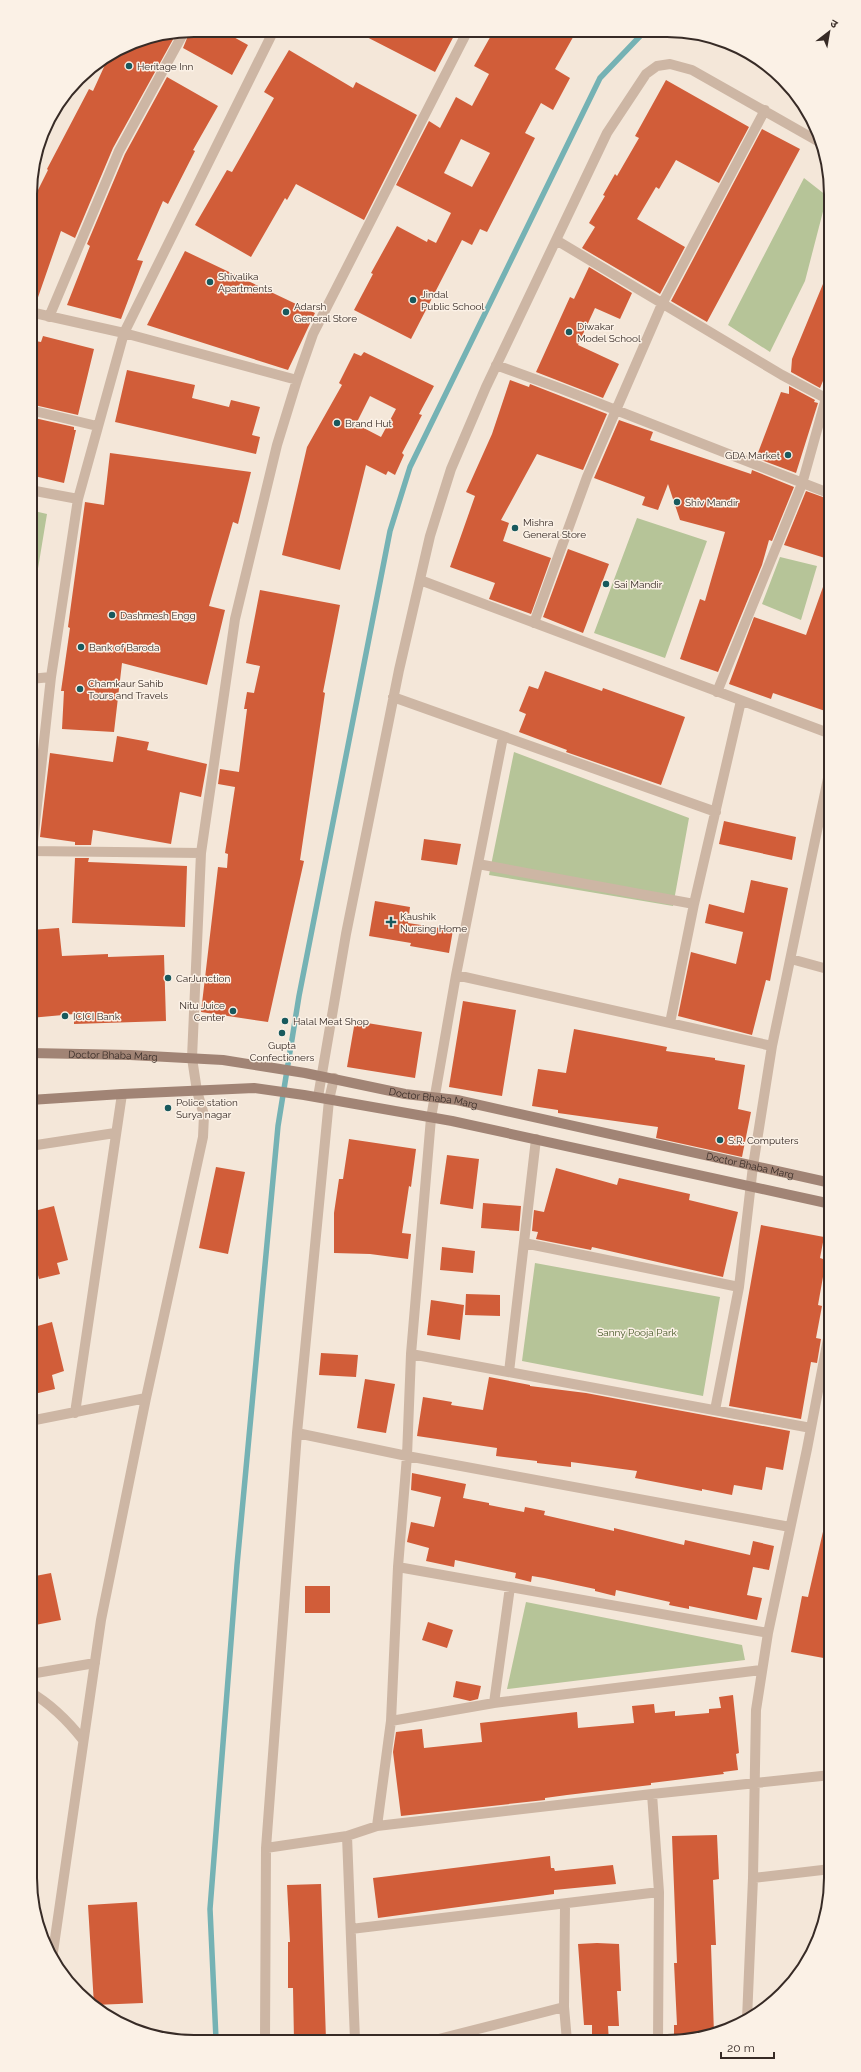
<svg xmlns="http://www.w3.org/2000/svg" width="861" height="2072" viewBox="0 0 861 2072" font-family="Raleway,'Noto Sans Devanagari',sans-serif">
<rect width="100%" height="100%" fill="#f4e7d9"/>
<!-- green -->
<path fill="#b6c498" d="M 804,178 L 827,196 L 805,281 L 770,352 L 728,325 Z
M 30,510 L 47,514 L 30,617 Z
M 637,518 L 707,541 L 665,658 L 594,633 Z
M 780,557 L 817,566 L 801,620 L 762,604 Z
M 514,752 L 689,818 L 673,906 L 489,875 Z
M 535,1263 L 720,1297 L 703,1396 L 522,1361 Z
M 526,1602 L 742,1645 L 745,1660 L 507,1689 Z"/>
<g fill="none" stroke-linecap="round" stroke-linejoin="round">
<!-- stream -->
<path stroke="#75b2b4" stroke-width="5.5" d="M 737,46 L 744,51
M 216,2039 L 210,1909 L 237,1565 L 278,1126 L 299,996 L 390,531 L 410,467 L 600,78 L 643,33"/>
</g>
<!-- building -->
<path fill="#d15d39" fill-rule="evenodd" d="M 194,30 L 221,30 L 248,45 L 232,75 L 183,48 L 190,31 Z
M 355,31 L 434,31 L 456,32 L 435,72 Z
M 493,32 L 576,32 L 555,69 L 570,78 L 553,110 L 541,103 L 525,133 L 535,138 L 487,232 L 480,229 L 472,245 L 462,240 L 411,339 L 354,310 L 373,274 L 371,273 L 397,226 L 427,242 L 428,239 L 436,243 L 451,213 L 396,185 L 429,121 L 440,128 L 456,97 L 472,106 L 489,74 L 474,66 ZM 461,139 L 490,153 L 472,187 L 444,173 Z
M 176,34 L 113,148 L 75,238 L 61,231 L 35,306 L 30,306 L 30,206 L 48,170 L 47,169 L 89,89 L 93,91 L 109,56 L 132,42 Z
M 289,50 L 353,88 L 356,82 L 417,115 L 364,220 L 296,184 L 287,200 L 285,198 L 251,257 L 195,225 L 227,170 L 232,172 L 274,98 L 264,92 Z
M 167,77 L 218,106 L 193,150 L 195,151 L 168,204 L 163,201 L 137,260 L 143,261 L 121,319 L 67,305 L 90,246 L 87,244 L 125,154 Z
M 666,80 L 749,127 L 719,183 L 676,160 L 659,189 L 656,187 L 637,219 L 685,247 L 660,294 L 582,248 L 595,227 L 589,223 L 605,196 L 603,195 L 615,174 L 617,176 L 639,138 L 635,136 Z
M 762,129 L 800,149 L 707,322 L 671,301 Z
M 185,251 L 315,313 L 288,370 L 147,325 Z
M 589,267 L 632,293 L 620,319 L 595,308 L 578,345 L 619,364 L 603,398 L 536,372 L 570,297 L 574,299 Z
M 830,267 L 831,362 L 820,388 L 791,372 L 792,359 Z
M 43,336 L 94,349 L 78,415 L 30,404 L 30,340 L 41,342 Z
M 364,352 L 434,386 L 419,414 L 422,415 L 402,453 L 404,455 L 395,475 L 388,471 L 386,475 L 366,465 L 340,570 L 282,555 L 307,447 L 342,385 L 339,383 L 354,353 L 361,356 ZM 370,396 L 396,409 L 381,437 L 356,424 Z
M 127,370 L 195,385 L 192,398 L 229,407 L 231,400 L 260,407 L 252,435 L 260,437 L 256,454 L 115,422 Z
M 510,380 L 529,387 L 530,384 L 607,414 L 583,470 L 537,454 L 501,520 L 509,523 L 503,541 L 551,558 L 531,614 L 489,599 L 495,583 L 450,567 L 475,496 L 466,492 L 492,434 Z
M 789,386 L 815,400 L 814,402 L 818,403 L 796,473 L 756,458 L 781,392 L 789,394 Z
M 30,417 L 74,427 L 74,430 L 76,430 L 64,483 L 30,475 Z
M 619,420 L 653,432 L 650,440 L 751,474 L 752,470 L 794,487 L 772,541 L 769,540 L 762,565 L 718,672 L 680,659 L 700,599 L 705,601 L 725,532 L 680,520 L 668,484 L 658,510 L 642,505 L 645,497 L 594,478 Z
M 110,453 L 251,472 L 238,524 L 233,522 L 209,606 L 225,610 L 207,685 L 122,663 L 114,732 L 62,729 L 64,691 L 61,691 L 70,628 L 68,627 L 85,502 L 104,505 Z
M 806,491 L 831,500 L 831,550 L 828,559 L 784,545 Z
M 568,549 L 609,564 L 583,633 L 543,617 Z
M 829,570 L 831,571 L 831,713 L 773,693 L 771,699 L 729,684 L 754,617 L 806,635 Z
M 260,590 L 340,605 L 323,692 L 325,693 L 300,860 L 304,861 L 268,1022 L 201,1012 L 218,867 L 227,868 L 228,854 L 225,853 L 235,787 L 218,784 L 220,769 L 239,772 L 247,709 L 244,709 L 247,692 L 254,693 L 260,666 L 246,663 Z
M 545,671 L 602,691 L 603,688 L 685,717 L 661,785 L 566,752 L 567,750 L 519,732 L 526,714 L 519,711 L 529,686 L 538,689 Z
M 117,736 L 149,742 L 147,750 L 207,764 L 201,797 L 180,792 L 171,844 L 93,830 L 91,845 L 75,845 L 75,842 L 40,837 L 50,753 L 113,762 Z
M 724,821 L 796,837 L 792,860 L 719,844 Z
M 424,839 L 461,844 L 457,865 L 421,860 Z
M 75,858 L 89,858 L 88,862 L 187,866 L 185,927 L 72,923 Z
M 751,880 L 788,888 L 770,981 L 766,980 L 752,1035 L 678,1016 L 691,952 L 736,964 L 743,932 L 705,923 L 709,904 L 744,913 Z
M 375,901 L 410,907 L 408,923 L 453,930 L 449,953 L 410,946 L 411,943 L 369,936 Z
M 59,928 L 62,956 L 108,954 L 108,957 L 164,955 L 166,1021 L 74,1024 L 74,1014 L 30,1018 L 30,930 Z
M 463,1001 L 516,1010 L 502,1096 L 449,1087 Z
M 355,1021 L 422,1032 L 415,1078 L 347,1067 Z
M 574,1029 L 667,1047 L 666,1051 L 715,1058 L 715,1060 L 745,1065 L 738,1109 L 751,1112 L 742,1157 L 656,1138 L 658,1127 L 558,1113 L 558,1110 L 532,1106 L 538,1069 L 566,1073 Z
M 349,1139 L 416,1149 L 411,1187 L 409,1186 L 402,1233 L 411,1234 L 408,1259 L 370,1254 L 334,1253 L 334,1213 L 339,1179 L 343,1179 Z
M 447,1155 L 479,1159 L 473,1209 L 440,1204 Z
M 216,1167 L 245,1172 L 228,1254 L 199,1248 Z
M 556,1168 L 617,1185 L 619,1178 L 690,1194 L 689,1200 L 738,1212 L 723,1277 L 592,1247 L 591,1250 L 536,1239 L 538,1232 L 532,1231 L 534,1210 L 544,1212 Z
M 483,1203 L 521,1206 L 519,1231 L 481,1228 Z
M 54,1206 L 68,1260 L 57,1263 L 60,1274 L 39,1279 L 36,1267 L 30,1269 L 30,1212 Z
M 761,1225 L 824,1237 L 820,1258 L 826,1260 L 818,1305 L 822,1306 L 816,1338 L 821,1339 L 817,1363 L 811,1362 L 801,1419 L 729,1406 Z
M 442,1247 L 475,1251 L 473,1273 L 440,1270 Z
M 466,1294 L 500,1295 L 500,1316 L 465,1315 Z
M 431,1300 L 464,1305 L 460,1340 L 427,1335 Z
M 52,1322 L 64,1371 L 52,1375 L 55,1389 L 30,1395 L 30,1328 Z
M 321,1353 L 358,1355 L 356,1377 L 319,1375 Z
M 489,1377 L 530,1385 L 530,1386 L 586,1393 L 790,1431 L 783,1470 L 766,1467 L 762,1490 L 734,1485 L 732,1495 L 702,1489 L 702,1491 L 635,1478 L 637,1471 L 571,1462 L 571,1467 L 537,1463 L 537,1461 L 496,1456 L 497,1448 L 417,1436 L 423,1397 L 452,1402 L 451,1405 L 483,1410 Z
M 365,1379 L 395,1384 L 386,1433 L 357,1428 Z
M 412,1473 L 466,1484 L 463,1498 L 489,1503 L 489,1505 L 524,1512 L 525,1507 L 545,1511 L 544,1515 L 614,1531 L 614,1528 L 684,1545 L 685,1540 L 750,1555 L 753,1541 L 774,1546 L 769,1570 L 753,1567 L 747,1595 L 762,1598 L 757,1620 L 689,1606 L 689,1609 L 669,1605 L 670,1602 L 616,1590 L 615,1596 L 595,1591 L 595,1589 L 544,1578 L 532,1576 L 531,1582 L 515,1578 L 516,1573 L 455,1560 L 454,1567 L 426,1561 L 429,1548 L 407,1542 L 411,1522 L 434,1527 L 441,1497 L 411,1490 Z
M 825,1523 L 831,1523 L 831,1649 L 829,1659 L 791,1652 L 802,1596 L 808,1597 Z
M 51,1573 L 61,1620 L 30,1626 L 30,1577 Z
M 305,1586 L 330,1586 L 330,1613 L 305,1613 Z
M 428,1622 L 453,1630 L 447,1648 L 422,1640 Z
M 456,1681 L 481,1686 L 478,1699 L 470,1701 L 453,1697 Z
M 733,1695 L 739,1753 L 736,1754 L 738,1770 L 723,1772 L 724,1774 L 651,1783 L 651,1785 L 567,1795 L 545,1798 L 545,1800 L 401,1816 L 393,1752 L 396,1732 L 422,1729 L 424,1748 L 482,1742 L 480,1723 L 577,1712 L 578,1728 L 600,1726 L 634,1723 L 632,1706 L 654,1704 L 655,1713 L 675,1711 L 675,1716 L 709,1713 L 709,1709 L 721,1708 L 719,1697 Z
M 717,1835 L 719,1879 L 713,1880 L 716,1945 L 711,1945 L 714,2034 L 674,2041 L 674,2025 L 677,2025 L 674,1963 L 677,1963 L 672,1836 Z
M 550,1856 L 551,1868 L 554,1868 L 555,1871 L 613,1865 L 616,1884 L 554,1890 L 554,1894 L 378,1918 L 373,1878 Z
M 321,1884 L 326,2040 L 294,2040 L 293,1988 L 288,1988 L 288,1942 L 290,1942 L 287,1885 Z
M 137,1902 L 143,2003 L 94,2005 L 88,1905 Z
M 597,1943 L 619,1944 L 621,1991 L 617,1991 L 619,2026 L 608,2026 L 609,2042 L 592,2042 L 592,2025 L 584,2025 L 578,1944 Z"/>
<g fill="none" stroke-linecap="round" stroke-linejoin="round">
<!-- street -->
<path stroke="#cdb6a4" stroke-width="10" d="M 45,129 L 53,114
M 556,240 L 782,375 L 831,401
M 30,312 L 124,333 L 297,380
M 49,317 L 119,151 L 184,32
M 496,365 L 562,389 L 831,494
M 30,410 L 97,426
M 30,490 L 78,499
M 420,580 L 831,734
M 534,623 L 587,477 L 662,304 L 765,110
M 30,679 L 51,677
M 717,692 L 802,484 L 831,380
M 393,697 L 716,812
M 30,851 L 201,853
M 32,851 L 51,677 L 78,499 L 124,333 L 274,30
M 478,864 L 694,904
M 791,959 L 831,970
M 456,975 L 772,1046
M 670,1023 L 694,904 L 741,701
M 318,1097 L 346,934 L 399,670 L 430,536 L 451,469 L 486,387 L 607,133 L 646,74 L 657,66 L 670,64 L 692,70 L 821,143
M 30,1146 L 115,1133
M 524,1243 L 739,1287
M 411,1354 L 811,1428
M 509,1372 L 536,1139
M 715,1410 L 739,1287 L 753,1166 L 772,1046 L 831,764
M 75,1413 L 122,1094
M 30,1421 L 146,1398
M 297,1433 L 407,1456 L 790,1527
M 398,1567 L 768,1633
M 30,1674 L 95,1663
M 30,1692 C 51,1704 68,1721 83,1740
M 494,1703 L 510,1587
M 391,1721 L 494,1703 L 761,1670
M 652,1794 L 659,1892 L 658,2042
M 377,1826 L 391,1721 L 398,1567 L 407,1456 L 411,1354 L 431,1118 L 456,975 L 503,737
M 347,1836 L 355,2040
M 266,1848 L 347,1836 L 377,1826 L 652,1794 L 831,1775
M 753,1878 L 831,1869
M 351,1929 L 659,1892
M 52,1959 L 101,1620 L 146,1398 L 203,1137 L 204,1115 L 197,1091 L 192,1058 L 201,853 L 235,619 L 277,445 L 297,380 L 313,334 L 467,32
M 564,2007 L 567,2041
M 747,2019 L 753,1878 L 756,1710 L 768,1633 L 807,1449 L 831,1323
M 265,2040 L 266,1848 L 297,1433 L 329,1100 L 334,1078
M 431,2041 L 564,2007 L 565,1905"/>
<!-- secondary -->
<g stroke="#a18475" stroke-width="10">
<path id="s1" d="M 30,1053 L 130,1055 L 223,1060 L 305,1073 L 405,1094 L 457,1100 L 831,1183"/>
<path d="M 30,1100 L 122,1094 L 254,1088 L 304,1095 L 452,1121 L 831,1204"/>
</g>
</g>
<!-- markers -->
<g fill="#18595d" stroke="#fbf1e6" stroke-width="1.5">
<circle cx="129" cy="66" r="4"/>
<circle cx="210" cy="282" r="4"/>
<circle cx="413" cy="300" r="4"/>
<circle cx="286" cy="312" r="4"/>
<circle cx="569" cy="332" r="4"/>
<circle cx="337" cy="423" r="4"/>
<circle cx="788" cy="455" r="4"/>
<circle cx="677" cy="502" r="4"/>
<circle cx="515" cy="528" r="4"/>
<circle cx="606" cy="584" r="4"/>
<circle cx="112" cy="615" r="4"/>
<circle cx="81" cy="647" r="4"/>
<circle cx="80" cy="689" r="4"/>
<path d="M389 916h4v4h4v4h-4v4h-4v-4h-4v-4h4z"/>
<circle cx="168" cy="978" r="4"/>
<circle cx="233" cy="1011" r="4"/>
<circle cx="65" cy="1016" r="4"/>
<circle cx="285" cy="1021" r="4"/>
<circle cx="282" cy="1033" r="4"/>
<circle cx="168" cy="1108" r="4"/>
<circle cx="720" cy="1140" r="4"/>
</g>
<g text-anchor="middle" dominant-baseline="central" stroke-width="3" stroke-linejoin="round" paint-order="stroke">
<!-- poi labels -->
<g font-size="10" fill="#372b26" stroke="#fbf1e6" text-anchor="start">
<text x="137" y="66">Heritage Inn</text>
<text x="218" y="276">Shivalika<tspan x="218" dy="12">Apartments</tspan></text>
<text x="421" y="294">Jindal<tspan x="421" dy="12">Public School</tspan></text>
<text x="294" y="306">Adarsh<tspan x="294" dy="12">General Store</tspan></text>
<text x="577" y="326">Diwakar<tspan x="577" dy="12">Model School</tspan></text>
<text x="345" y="423">Brand Hut</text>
<text x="780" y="455" text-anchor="end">GDA Market</text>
<text x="685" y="502">Shiv Mandir</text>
<text x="523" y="522">Mishra<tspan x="523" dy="12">General Store</tspan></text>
<text x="614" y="584">Sai Mandir</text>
<text x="120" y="615">Dashmesh Engg</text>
<text x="89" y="647">Bank of Baroda</text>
<text x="88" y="683">Chamkaur Sahib<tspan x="88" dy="12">Tours and Travels</tspan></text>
<text x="400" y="916">Kaushik<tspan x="400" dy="12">Nursing Home</tspan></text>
<text x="176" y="978">CarJunction</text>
<text x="225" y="1005" text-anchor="end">Nitu Juice<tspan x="225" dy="12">Center</tspan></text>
<text x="73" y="1016">ICICI Bank</text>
<text x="293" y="1021">Halal Meat Shop</text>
<text x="282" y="1045" text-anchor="middle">Gupta<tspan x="282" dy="12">Confectioners</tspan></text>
<text x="176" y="1102">Police station<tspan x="176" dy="12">Surya nagar</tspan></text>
<text x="728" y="1140">S.R. Computers</text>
</g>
<!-- street labels -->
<g font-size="10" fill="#372b26" stroke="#fbf1e6">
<text stroke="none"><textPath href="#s1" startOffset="83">Doctor Bhaba Marg</textPath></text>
<text stroke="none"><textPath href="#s1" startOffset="407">Doctor Bhaba Marg</textPath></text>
<text stroke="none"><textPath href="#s1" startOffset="731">Doctor Bhaba Marg</textPath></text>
</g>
<!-- park labels -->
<g font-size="10" fill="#475828" stroke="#fbf1e6">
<text x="637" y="1332">Sanny Pooja Park</text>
</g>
</g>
<!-- crop -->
<path d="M0 0H861V2072H0ZM194 37H667A157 157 0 0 1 824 194V1878A157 157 0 0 1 667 2035H194A157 157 0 0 1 37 1878V194A157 157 0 0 1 194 37Z" fill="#fbf1e6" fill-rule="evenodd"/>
<path fill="none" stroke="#372b26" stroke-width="2" d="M194 37H667A157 157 0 0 1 824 194V1878A157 157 0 0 1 667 2035H194A157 157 0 0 1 37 1878V194A157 157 0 0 1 194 37Z"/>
<!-- north arrow -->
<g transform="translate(829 32) rotate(31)" stroke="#fbf1e6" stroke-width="3" paint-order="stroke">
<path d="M0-3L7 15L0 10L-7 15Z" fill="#372b26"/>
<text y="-6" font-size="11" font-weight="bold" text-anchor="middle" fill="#372b26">उ</text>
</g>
<!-- scale -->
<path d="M721 2052v6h53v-6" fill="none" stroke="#372b26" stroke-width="2"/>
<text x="727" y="2052" font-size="12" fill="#372b26" stroke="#fbf1e6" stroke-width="3" paint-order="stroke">20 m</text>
</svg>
